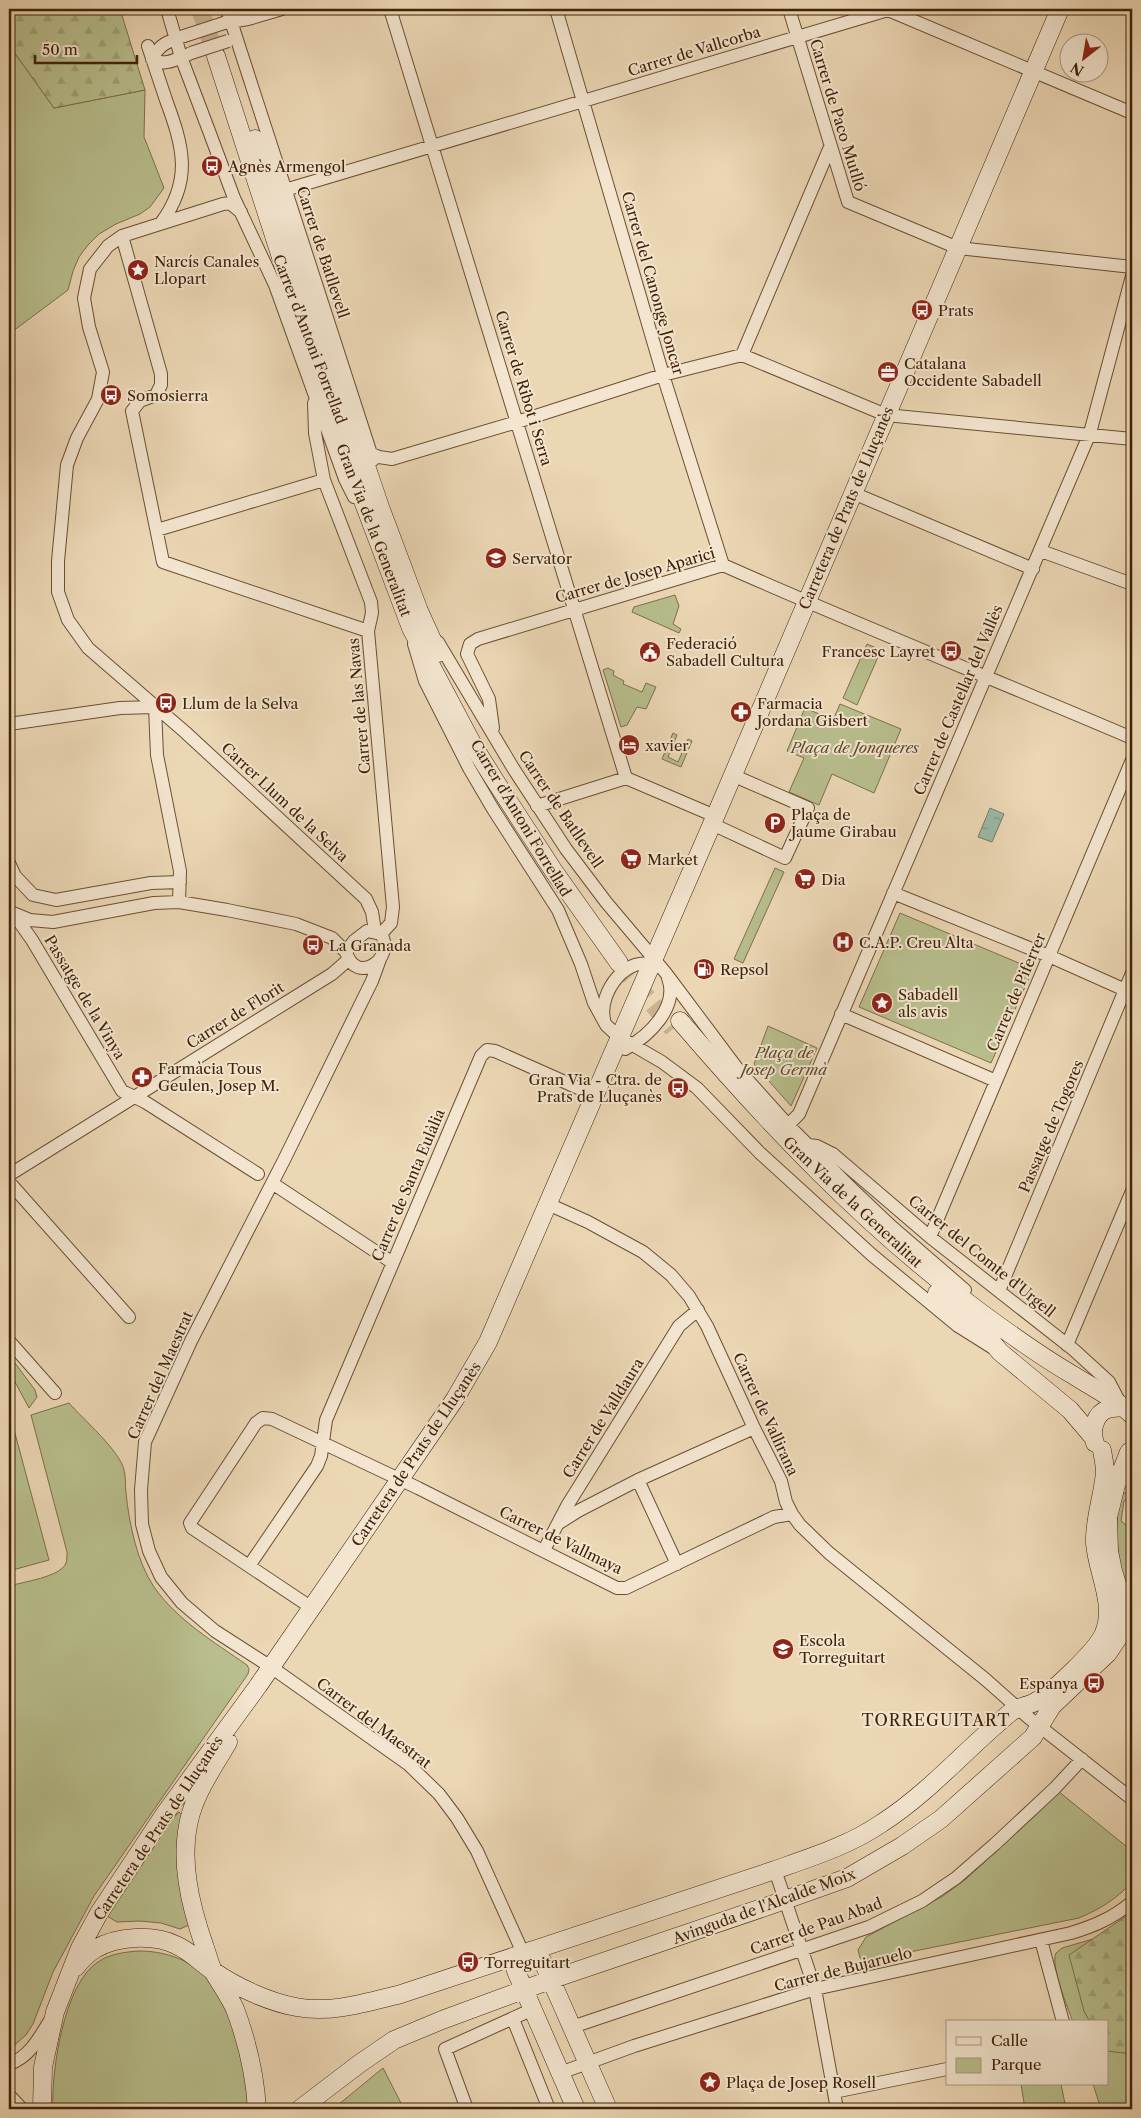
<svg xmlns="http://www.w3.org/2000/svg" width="1141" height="2118" viewBox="0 0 1141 2118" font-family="'Libre Caslon Text',serif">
<defs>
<pattern id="forest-firs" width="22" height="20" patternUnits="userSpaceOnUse" patternTransform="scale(1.25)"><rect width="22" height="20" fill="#b8be8d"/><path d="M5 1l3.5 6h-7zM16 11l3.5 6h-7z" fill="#9fa378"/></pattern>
<pattern id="water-ripples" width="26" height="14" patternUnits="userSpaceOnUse" patternTransform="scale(1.25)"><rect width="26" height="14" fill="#9abaa8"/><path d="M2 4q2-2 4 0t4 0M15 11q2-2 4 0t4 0" fill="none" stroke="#7f9787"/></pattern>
</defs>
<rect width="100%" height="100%" fill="#ecd7b5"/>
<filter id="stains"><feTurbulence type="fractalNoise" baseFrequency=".004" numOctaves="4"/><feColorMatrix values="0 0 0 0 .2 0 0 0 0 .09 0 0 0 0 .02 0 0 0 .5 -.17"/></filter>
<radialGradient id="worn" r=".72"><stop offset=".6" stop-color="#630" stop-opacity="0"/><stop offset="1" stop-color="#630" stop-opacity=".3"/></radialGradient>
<!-- green -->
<path fill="#b8be8d" stroke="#7c704b" d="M 9,45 L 54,108 L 145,90 L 144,137 L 164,188 L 150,207 L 140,214 L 116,224 L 99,234 L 88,245 L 79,257 L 73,271 L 68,290 L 9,334 Z
M 675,595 L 679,606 L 673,624 L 681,629 L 679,633 L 632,612 L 634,607 Z
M 867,644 L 881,650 L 857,705 L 843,698 Z
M 608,668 L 614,671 L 613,675 L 624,681 L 623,684 L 642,692 L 646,683 L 656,687 L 646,709 L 637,707 L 627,725 L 621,727 L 603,670 Z
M 840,704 L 901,729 L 874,793 L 832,774 L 819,805 L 789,792 L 804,758 L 787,751 L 805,708 L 833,720 Z
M 673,733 L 677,735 L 668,757 L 678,762 L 688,739 L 692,741 L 681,767 L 662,759 Z
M 775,868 L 784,872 L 743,963 L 734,959 Z
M 900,913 L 1033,969 L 991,1063 L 859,1007 Z
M 768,1026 L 817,1048 L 791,1106 L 754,1064 Z
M 9,1355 L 35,1390 L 37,1397 L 29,1408 L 9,1371 Z
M 69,1403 C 83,1419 120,1451 124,1470 C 126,1477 125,1486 126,1493 C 129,1523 137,1562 154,1587 C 177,1620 214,1642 247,1665 L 249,1669 L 248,1674 L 94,1896 L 53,1972 L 33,2024 L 26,2035 L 9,2050 L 9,1617 L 12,1609 L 14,1593 L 9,1590 L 9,1586 C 22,1582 61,1577 66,1563 C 67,1560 67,1555 67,1552 L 31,1415 Z
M 9,1411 L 49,1560 L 9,1571 Z
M 1132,1490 L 1132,1494 L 1124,1501 L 1121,1521 L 1126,1525 L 1132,1523 L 1132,1519 L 1132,1588 L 1127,1586 C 1115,1555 1115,1527 1120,1495 Z
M 1058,1791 L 1132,1851 L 1132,1882 C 1115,1900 1102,1908 1079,1918 L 865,1961 L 860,1958 L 858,1950 L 866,1937 L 943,1896 L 966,1879 L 1002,1846 Z
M 179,1812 L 182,1815 C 174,1853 177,1888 189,1925 L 180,1929 L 161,1923 L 140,1921 L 117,1922 L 107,1916 L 162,1831 Z
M 1132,1919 L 1132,2109 L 1101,2109 L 1093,2084 L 1107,2084 L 1107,2022 L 1073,2022 C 1068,2008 1050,1966 1056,1953 C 1057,1952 1061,1949 1062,1948 L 1110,1934 Z
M 138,1951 C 163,1951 187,1958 205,1976 C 234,2007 246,2068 248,2109 L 53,2109 C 51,2072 64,1983 98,1962 C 109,1954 125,1952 138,1951 Z
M 383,2068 L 404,2109 L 333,2109 Z
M 1021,2084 L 1061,2084 L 1066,2109 L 1025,2109 Z"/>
<!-- forest -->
<path fill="url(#forest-firs)" stroke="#7c704b" d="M 9,9 L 120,9 L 145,90 L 54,108 L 9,45 Z
M 1132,1912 L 1132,2054 L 1107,2051 L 1107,2022 L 1090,2022 L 1084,2011 L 1069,1955 Z"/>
<!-- water -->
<path fill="url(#water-ripples)" stroke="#767d68" d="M 990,808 L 1004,814 L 992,842 L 978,837 Z"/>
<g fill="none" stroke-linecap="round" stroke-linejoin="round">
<!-- secondary-tunnel -->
<path stroke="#cab393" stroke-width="18" stroke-dasharray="18 9" stroke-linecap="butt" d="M 200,9 L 216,56
M 619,963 L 673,1029"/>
<!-- street casing -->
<g stroke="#6b4f34" stroke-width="14">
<path id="street" d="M 167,9 L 181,57 L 209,131 L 234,198 L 275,285 L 345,479 L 354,497
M 227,9 L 373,460
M 390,9 L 626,778
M 556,9 L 663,375 L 723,565
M 789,9 L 848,202 L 958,248 L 1132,267
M 224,23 L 248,19 L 282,9
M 184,36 C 169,41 159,44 152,59 C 164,67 177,59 189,54
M 148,46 C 154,64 160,82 166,100 C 183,146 193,180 161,223
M 285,190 L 888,10 L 1132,113
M 241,212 L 230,203 L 223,204 L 122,236 L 108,246 L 90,269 L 84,298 L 89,327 L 103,372 L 98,399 L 77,438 L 67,465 L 58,561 L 58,592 L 68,620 L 88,648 L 185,732 L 366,899 L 372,912 L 375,931
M 122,236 L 161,374 L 161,385 L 156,395 L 140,401 L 132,411 L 163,562 L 368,631
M 742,355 L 830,147
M 314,403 L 315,433 L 324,480 L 371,602 L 372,613 L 368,631 L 393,907 L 391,923 L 381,934
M 372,454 L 379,457 L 392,459 L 517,422 L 663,375 L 742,355 L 886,415 L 1132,439
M 853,493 L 1033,569
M 157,530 L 324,480
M 1041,551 L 1132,584
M 438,642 L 513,768 L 566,849 L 606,902 L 665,972 L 737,1068 L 788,1125 L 851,1188 L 891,1226 L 965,1290
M 414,644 L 425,681 L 469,768 L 493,809 L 558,910 L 581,964 L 594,1003 L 606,1025 L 619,1037 L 662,1062 L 697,1088 L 760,1153 L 872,1255 L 958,1326 L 993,1348
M 155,707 L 157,755 L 180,871 L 179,902
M 9,724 L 120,708 L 155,707
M 493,728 L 489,699 L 467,654 L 470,644 L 478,639 L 723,565 C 858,625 996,680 1132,738
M 537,806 L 626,778 L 715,816
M 712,824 L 785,858 L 808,808 L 732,775
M 9,863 L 15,876 L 33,895 L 56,900 L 151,883 L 180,882
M 893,893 L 1049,956 L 1132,993
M 13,913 L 32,940 L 122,1091 L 145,1102 L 258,1174
M 13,913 L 30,920 L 53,922 L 154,903 L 179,902 L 227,910 L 296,924 L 332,938 L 346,952
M 367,931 L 381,934 C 396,959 356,986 346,952 L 354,941 Z
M 380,959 L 372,981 L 284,1160 L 191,1341 L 145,1442 L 141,1490 L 142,1524 L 149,1551 L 161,1577 L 182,1603 L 215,1631 L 271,1667 L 408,1764 L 439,1794 L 457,1818 L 477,1851 L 523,1953
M 841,1014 L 996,1081
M 604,1019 C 598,993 628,951 657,967
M 625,1049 C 649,1036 679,1007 668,978
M 788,1125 L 799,1114 L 1090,433 L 1132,276
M 808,1145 L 817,1146 L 833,1154 L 930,1237 L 1074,1350 L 1109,1382 L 1120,1403
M 9,1175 L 332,974 L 348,960
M 9,1182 L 129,1317
M 272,1183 L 393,1263
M 548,1204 L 588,1222 L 643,1252 L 671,1275 L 689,1296 L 707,1326 L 754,1428 L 781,1481 L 786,1502 L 792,1514 L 800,1525 L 829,1553 L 985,1679 L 1029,1718 L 1132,1799
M 930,1237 L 1132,760
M 999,1291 L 1132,973
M 9,1341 L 55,1393
M 1067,1345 L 1132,1191
M 638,1480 L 677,1564
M 559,1523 L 578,1511 L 638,1480 L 754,1428
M 544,1550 L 567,1506 L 679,1326 L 698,1310
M 249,1566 L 317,1466 L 321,1456 L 326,1420 L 481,1056 L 487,1050 L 495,1051 L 594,1095
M 312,1608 L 192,1528 L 190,1523 L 256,1423 L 263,1418 L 272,1419 L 418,1488 L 617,1588 L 626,1588 L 774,1517 L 792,1514
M 775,1870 L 815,1989 L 837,2109
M 1041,1940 L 1063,2022
M 513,2019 L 549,2109
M 572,2027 L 869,1927 L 922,1901 L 956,1878 L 995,1844 L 1055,1788 L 1082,1759
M 9,2064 C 29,2057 38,2040 49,2022
M 560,2073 L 634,2046 L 815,1989 L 1071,1933 C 1094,1926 1113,1918 1132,1902
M 834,2092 L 947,2069
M 9,2095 L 22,2109
M 467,2109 L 445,2049 L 531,2010"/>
</g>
<!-- secondary casing -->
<g stroke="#402209" stroke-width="19">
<path id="secondary" d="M 216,56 L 340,440 L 411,628 L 474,747 L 494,779 L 553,870 L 619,963
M 255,139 L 380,507 L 419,611 L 438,653
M 680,1021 C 770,1126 865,1226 976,1309 C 1007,1332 1040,1356 1073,1375 C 1093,1388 1115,1398 1132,1415
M 937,1293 L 982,1330 L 1000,1352 L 1070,1410 L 1093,1437
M 1095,1443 C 1090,1431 1095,1413 1108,1409 C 1115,1407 1122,1407 1129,1407
M 228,1742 C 215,1765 199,1787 191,1813 C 178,1857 190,1905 205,1948 C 208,1956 210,1965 214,1973 C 221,1985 229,1996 235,2009 C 247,2041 255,2075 257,2109
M 530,1951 L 541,1959 L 544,1964 L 608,2109
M 518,1955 L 516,1971 L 576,2109
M 76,1967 C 81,1960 87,1954 95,1949 C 117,1936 153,1934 176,1945 C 190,1951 201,1963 213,1971 C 236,1987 269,2002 296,2007 C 331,2014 368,2002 401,1994 L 775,1870 C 812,1857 850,1845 882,1823 C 930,1792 967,1748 1011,1712 C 1018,1707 1028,1706 1035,1702 C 1052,1693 1098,1649 1104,1633 C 1116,1604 1097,1572 1095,1543 C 1094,1519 1103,1497 1105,1472 C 1105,1465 1103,1457 1102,1450
M 42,2109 L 43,2067 L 55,2012 L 80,1948 L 99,1913 L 166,1812 L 258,1686 L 455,1399 L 488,1342 L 712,824 L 1060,9
M 300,2109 L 359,2064 L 394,2040 L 442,2020 L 550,1980 L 768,1906 L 847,1878 L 902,1846 L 941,1819 L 1033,1737 L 1052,1706 L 1108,1653 L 1120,1635 L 1124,1620 L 1124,1607 L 1113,1571 L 1109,1551 L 1108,1517 L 1116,1485 L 1129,1452"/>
</g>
<!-- street -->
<use href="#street" stroke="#f3e5cf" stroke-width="12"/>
<!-- secondary -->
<use href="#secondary" stroke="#f3e5cf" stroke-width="18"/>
<!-- street-bridge casing -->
<g stroke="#6b4f34" stroke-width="14" stroke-linecap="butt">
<path id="street-bridge" d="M 184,36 L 224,23
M 191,53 L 228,41"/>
</g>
<!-- street-bridge -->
<use href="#street-bridge" stroke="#f3e5cf" stroke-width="12"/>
</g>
<!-- icons -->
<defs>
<g id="bus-disc" transform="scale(1.125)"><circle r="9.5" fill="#8f2418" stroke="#f3e5cf"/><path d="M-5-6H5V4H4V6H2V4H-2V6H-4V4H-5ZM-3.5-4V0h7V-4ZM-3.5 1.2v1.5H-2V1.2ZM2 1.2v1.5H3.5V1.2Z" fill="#fff"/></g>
<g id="sight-disc" transform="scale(1.125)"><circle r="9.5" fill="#8f2418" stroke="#f3e5cf"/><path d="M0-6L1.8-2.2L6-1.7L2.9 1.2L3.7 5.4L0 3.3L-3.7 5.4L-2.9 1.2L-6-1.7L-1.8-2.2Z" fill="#fff"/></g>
<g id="office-disc" transform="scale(1.125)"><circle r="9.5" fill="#8f2418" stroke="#f3e5cf"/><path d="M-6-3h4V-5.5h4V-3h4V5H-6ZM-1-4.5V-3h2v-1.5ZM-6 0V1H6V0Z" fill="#fff"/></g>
<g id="school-disc" transform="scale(1.125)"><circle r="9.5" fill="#8f2418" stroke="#f3e5cf"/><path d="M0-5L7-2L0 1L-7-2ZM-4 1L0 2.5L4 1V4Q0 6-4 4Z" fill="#fff"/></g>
<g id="civic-disc" transform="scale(1.125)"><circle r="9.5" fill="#8f2418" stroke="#f3e5cf"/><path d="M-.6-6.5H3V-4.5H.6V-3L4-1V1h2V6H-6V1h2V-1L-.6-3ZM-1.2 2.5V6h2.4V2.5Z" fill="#fff"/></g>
<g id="pharmacy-disc" transform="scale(1.125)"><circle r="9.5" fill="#8f2418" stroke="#f3e5cf"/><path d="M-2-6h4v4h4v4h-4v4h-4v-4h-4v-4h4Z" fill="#fff"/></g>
<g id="hotel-disc" transform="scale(1.125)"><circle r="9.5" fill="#8f2418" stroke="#f3e5cf"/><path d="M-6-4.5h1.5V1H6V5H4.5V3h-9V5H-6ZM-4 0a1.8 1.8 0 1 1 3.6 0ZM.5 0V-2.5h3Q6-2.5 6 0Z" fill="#fff"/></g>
<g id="parking-disc" transform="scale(1.125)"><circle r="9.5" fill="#8f2418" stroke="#f3e5cf"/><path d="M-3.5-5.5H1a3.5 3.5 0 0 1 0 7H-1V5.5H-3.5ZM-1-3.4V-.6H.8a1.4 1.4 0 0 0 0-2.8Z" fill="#fff"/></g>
<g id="supermarket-disc" transform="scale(1.125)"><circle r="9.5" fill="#8f2418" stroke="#f3e5cf"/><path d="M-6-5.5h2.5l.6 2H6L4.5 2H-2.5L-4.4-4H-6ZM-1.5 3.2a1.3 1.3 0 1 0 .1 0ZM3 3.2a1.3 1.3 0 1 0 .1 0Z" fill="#fff"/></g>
<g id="hospital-disc" transform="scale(1.125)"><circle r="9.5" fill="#8f2418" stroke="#f3e5cf"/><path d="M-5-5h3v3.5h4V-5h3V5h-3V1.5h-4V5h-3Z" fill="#fff"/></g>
<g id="fuel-disc" transform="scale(1.125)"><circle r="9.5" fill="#8f2418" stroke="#f3e5cf"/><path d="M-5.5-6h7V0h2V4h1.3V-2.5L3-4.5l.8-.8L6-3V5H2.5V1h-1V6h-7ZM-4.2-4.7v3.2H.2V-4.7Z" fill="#fff"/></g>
</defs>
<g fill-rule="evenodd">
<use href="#bus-disc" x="212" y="166"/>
<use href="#sight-disc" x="138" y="270"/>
<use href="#bus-disc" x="922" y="310"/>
<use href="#office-disc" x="888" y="372"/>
<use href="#bus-disc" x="111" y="395"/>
<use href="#school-disc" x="496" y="558"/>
<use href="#bus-disc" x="951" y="651"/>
<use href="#civic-disc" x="650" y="652"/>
<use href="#bus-disc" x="166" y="703"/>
<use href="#pharmacy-disc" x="741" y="712"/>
<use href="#hotel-disc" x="629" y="745"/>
<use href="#parking-disc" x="775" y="823"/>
<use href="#supermarket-disc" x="631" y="859"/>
<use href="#supermarket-disc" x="805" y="879"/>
<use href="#hospital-disc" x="843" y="942"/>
<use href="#bus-disc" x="313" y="945"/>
<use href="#fuel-disc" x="704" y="969"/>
<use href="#sight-disc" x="882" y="1003"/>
<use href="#pharmacy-disc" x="142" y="1077"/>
<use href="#bus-disc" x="678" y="1088"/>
<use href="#school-disc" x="783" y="1649"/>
<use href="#bus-disc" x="1094" y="1683"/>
<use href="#bus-disc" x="468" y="1962"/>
<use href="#sight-disc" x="710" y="2082"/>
</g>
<g text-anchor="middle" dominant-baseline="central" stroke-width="4" stroke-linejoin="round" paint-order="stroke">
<!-- street labels -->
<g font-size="15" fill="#402209" stroke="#f3e5cf">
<text transform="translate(694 51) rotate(-17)">Carrer de Vallcorba</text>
<text transform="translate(838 115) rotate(73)">Carrer de Paco Mutlló</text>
<text transform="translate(323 252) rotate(72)">Carrer de Batllevell</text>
<text transform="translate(653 283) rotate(74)">Carrer del Canonge Joncar</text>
<text transform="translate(310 339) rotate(69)">Carrer d'Antoni Forrellad</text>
<text transform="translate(524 388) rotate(73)">Carrer de Ribot i Serra</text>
<text transform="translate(846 508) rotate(-67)">Carretera de Prats de Lluçanès</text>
<text transform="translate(374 530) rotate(69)">Gran Via de la Generalitat</text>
<text transform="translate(635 575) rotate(-16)">Carrer de Josep Aparici</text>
<text transform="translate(958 700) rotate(-67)">Carrer de Castellar del Vallès</text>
<text transform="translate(359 706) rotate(-95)">Carrer de las Navas</text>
<text transform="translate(285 802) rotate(43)">Carrer Llum de la Selva</text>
<text transform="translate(561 809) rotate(56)">Carrer de Batllevell</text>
<text transform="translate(521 818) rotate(59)">Carrer d'Antoni Forrellad</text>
<text transform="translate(1016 992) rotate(-67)">Carrer de Piferrer</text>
<text transform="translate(85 997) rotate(59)">Passatge de la Vinya</text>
<text transform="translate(235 1015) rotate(-32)">Carrer de Florit</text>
<text transform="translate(1051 1126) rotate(-67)">Passatge de Togores</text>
<text transform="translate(408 1185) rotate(-67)">Carrer de Santa Eulàlia</text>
<text transform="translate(853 1202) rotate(43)">Gran Via de la Generalitat</text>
<text transform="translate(982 1256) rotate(39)">Carrer del Comte d'Urgell</text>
<text transform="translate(160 1375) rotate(-66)">Carrer del Maestrat</text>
<text transform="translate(766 1414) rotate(65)">Carrer de Vallirana</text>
<text transform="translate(603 1418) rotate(-58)">Carrer de Valldaura</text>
<text transform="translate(416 1454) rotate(-56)">Carretera de Prats de Lluçanès</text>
<text transform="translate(561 1540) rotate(26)">Carrer de Vallmaya</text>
<text transform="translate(374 1723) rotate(37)">Carrer del Maestrat</text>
<text transform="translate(158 1828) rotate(-56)">Carretera de Prats de Lluçanès</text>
<text transform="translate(764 1906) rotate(-20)">Avinguda de l'Alcalde Moix</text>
<text transform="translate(816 1926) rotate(-20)">Carrer de Pau Abad</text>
<text transform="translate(843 1969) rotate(-14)">Carrer de Bujaruelo</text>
</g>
<!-- poi labels -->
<g font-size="15" fill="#402209" stroke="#f3e5cf" text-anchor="start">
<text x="228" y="166">Agnès Armengol</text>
<text x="154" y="261">Narcís Canales<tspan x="154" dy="17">Llopart</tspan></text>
<text x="938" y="310">Prats</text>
<text x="904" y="363">Catalana<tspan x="904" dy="17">Occidente Sabadell</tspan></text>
<text x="127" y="395">Somosierra</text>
<text x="512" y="558">Servator</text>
<text x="666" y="643">Federació<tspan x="666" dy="17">Sabadell Cultura</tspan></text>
<text x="935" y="651" text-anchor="end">Francesc Layret</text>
<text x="182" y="703">Llum de la Selva</text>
<text x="757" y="703">Farmacia<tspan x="757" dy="17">Jordana Gisbert</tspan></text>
<text x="645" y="745">xavier</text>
<text x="791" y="814">Plaça de<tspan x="791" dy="17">Jaume Girabau</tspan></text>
<text x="647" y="859">Market</text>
<text x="821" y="879">Dia</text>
<text x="859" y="942">C.A.P. Creu Alta</text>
<text x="329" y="945">La Granada</text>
<text x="720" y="969">Repsol</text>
<text x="898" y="994">Sabadell<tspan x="898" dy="17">als avis</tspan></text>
<text x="158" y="1068">Farmàcia Tous<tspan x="158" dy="17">Geulen, Josep M.</tspan></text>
<text x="662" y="1079" text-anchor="end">Gran Via - Ctra. de<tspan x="662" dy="17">Prats de Lluçanès</tspan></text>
<text x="799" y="1640">Escola<tspan x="799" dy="17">Torreguitart</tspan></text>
<text x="1078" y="1683" text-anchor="end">Espanya</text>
<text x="484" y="1962">Torreguitart</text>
<text x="726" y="2082">Plaça de Josep Rosell</text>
</g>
<!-- park labels -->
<g font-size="15" font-style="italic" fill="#5e492a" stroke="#f3e5cf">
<text x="855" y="747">Plaça de Jonqueres</text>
<text x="784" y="1052">Plaça de<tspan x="784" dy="17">Josep Germà</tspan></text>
</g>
<!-- neighbourhood labels -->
<g font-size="16" letter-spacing="1" fill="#402209" stroke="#f3e5cf">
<text x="936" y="1720">TORREGUITART</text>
</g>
</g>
<!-- margin -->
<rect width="1141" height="2118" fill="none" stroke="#ecd7b5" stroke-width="30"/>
<rect x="10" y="10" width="1121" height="2098" fill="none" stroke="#402209" stroke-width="2.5"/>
<rect x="15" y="15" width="1111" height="2088" fill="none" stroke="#402209"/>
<!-- legend -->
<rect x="946" y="2020" width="162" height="65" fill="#f3e5cf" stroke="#ab9780"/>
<rect x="956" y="2037" width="25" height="8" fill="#f3e5cf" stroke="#ab9780"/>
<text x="991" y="2046" font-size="15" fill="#402209">Calle</text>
<rect x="956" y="2058" width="25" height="15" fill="#b8be8d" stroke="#ab9780"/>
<text x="991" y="2070" font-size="15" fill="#402209">Parque</text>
<!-- north arrow -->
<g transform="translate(1084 58) rotate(211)"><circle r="24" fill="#f3e5cf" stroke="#ab9780"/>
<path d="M0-4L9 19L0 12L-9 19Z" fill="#8f2418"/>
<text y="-8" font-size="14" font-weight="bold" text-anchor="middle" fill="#402209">N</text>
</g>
<!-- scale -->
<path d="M35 55v8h102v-8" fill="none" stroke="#402209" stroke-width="2.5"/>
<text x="42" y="55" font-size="15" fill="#402209" stroke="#f3e5cf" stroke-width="4" paint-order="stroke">50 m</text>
<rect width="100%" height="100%" filter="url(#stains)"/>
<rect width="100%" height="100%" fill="url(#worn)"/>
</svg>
